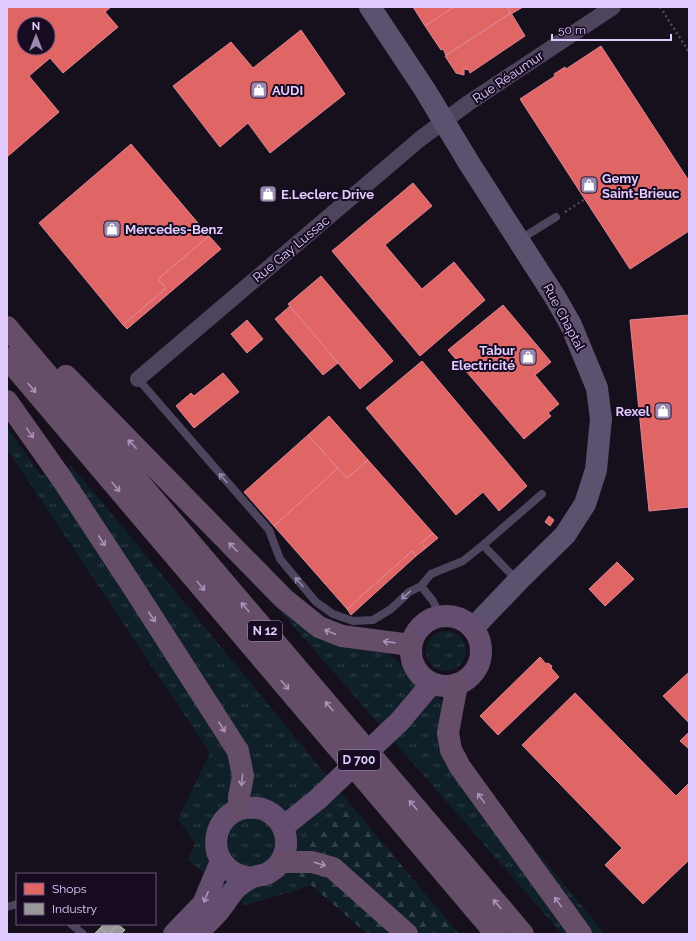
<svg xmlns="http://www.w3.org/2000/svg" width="696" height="941" viewBox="0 0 696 941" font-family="Raleway,sans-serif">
<defs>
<pattern id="grass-tufts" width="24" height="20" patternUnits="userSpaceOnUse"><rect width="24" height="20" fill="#0f2029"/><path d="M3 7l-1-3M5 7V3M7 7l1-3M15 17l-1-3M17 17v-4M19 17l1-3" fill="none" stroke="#323f49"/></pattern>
<pattern id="forest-firs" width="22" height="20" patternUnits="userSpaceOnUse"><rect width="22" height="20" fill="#0f2029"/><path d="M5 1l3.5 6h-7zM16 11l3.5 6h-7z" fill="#323f49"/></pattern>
</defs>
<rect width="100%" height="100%" fill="#16101c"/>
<!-- grass -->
<path fill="url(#grass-tufts)" d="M 7,427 L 41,476 L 71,466 L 97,496 L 351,805 L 308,832 L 297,890 L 245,905 L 188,860 L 195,843 L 178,819 L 210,753 L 7,449 Z
M 251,549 L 304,603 L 331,625 L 383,649 L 442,701 L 441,746 L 490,795 L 605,934 L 562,934 L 241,566 Z
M426 651a20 20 0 1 1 40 0a20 20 0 1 1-40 0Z"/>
<!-- forest -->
<path fill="url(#forest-firs)" d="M 351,805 L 459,934 L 367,934 L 311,885 L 297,890 L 308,832 Z"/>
<!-- shops -->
<path fill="#e06666" stroke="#e18494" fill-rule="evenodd" d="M 7,7 L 111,7 L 105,12 L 118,27 L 63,73 L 50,58 L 29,76 L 59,112 L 7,157 ZM 24,24 L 48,24 L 48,48 L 24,48 Z
M 413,7 L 454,7 L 425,26 Z
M 454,7 L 507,7 L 511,13 L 446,55 L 443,49 L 441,50 L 425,26 Z
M 507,7 L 523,7 L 511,14 Z
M 511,13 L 525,36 L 470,73 L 469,70 L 464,69 L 464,75 L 456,73 L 445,56 Z
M 301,30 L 345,94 L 270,153 L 248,123 L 220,147 L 173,86 L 231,42 L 253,68 Z
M 601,46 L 689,181 L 689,231 L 630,269 L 520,99 L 555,76 L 554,74 L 565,67 L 566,69 Z
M 131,144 L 209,236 L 158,279 L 166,288 L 123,325 L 39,223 Z
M 413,183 L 432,206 L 385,245 L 422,289 L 454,262 L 485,300 L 420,356 L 332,251 Z
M 209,236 L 221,249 L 127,329 L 123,325 L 166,288 L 158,279 Z
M 321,276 L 393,361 L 360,389 L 288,304 Z
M 503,305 L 551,362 L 535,375 L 559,404 L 548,413 L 551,416 L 524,439 L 448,350 Z
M 290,306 L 338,363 L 323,375 L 275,319 Z
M 689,315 L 689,507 L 649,511 L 630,320 Z
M 247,320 L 263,339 L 247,353 L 231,334 Z
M 422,361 L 527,486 L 499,511 L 483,492 L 456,515 L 366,408 Z
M 223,373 L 239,392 L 194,428 L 176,406 L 191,393 L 194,396 Z
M 329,416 L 368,460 L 347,478 L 308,435 Z
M 308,435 L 338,468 L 274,526 L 244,492 Z
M 368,460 L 433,533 L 421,543 L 426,548 L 416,556 L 412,551 L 347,609 L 274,526 L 338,468 L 347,478 Z
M 549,516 L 554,520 L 550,526 L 545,522 Z
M 433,533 L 438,538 L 426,548 L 421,543 Z
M 412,551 L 416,556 L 351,615 L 347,609 Z
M 617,562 L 634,579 L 605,606 L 589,589 Z
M 540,657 L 546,664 L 548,663 L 552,666 L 551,668 L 559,677 L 498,735 L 480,716 Z
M 689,672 L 689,723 L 663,696 Z
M 575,693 L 676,796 L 689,783 L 689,860 L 643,904 L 605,865 L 622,848 L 522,745 Z
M 689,732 L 689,749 L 680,741 Z"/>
<!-- industry -->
<path fill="#999" stroke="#afa8b8" d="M 104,924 L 118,924 L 109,934 L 107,934 L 100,928 Z
M 118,924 L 125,930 L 121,934 L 109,934 Z
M 100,928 L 106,933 L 107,934 L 96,934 L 95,933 Z"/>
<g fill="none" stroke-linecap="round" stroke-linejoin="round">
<!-- path -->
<path stroke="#494d62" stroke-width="2.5" stroke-dasharray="2 3" stroke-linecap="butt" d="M 660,7 L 689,52
M 565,212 L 585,199"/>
<!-- service -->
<path stroke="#4d445d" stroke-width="8" d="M 519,240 L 556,217
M 138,379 L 269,530 L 280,559 L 316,602 L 333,614 L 353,621 L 373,620 L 391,609 L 409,592 L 421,586 L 433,601 L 440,615
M 518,579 L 508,571 L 483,545 L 542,494
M 421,586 L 431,574 L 463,561 L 483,545
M 7,907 L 17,904
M 71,924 L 83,934"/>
<!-- minor -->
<path stroke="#4d445d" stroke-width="16" d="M 138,379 L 420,139 L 467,104 L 613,7"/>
<!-- secondary -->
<path stroke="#5d5170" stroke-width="22" d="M 370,7 L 425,90 L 469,163 L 555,297 L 571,325 L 597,388 L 601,419 L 596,470 L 585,504 L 565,535 L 519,580 L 473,628"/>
<!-- primary -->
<path stroke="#644d6f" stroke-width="22" d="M411 651a35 35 0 1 1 70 0a35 35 0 1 1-70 0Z
M 400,721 L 432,683
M 283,827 L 318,799
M 174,934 L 203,904 L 221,861
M 196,934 C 203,927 211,920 218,912 C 224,905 229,896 236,888 C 240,885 246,880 251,878 C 257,875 263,876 268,873 C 288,862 291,838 279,821 C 274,814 264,808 256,808 C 209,803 199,871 251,878"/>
<!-- trunk -->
<path stroke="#664e68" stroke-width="22" d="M 7,327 L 523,934
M 7,358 L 496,934
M 66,376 L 283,598 L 319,627 L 342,636 L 411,645
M 7,401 L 62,479 L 131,584 L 238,751 L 243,776 L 239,797 L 239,809
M 457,684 L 448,733 L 451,750 L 460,767 L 581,934
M 281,862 L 312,862 L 333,868 L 407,934"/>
<!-- primary-bridge -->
<path stroke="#644d6f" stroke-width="22" d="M 318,799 L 400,721"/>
</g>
<!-- one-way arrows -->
<defs><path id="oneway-shaft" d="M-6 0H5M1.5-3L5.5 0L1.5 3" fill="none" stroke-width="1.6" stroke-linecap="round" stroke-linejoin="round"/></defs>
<g stroke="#aa93bb">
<use href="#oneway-shaft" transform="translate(32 388) rotate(50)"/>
<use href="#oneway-shaft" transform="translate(30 433) rotate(55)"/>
<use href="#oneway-shaft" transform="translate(132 444) rotate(-134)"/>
<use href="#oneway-shaft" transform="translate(116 487) rotate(50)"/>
<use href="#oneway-shaft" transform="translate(102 541) rotate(57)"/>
<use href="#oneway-shaft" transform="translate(233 547) rotate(-134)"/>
<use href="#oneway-shaft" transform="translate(201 586) rotate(50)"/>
<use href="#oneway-shaft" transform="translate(245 607) rotate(-130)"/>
<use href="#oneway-shaft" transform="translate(152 617) rotate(57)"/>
<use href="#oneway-shaft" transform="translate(330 632) rotate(-158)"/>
<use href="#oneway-shaft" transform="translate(389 642) rotate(-173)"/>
<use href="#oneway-shaft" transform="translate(285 685) rotate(50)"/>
<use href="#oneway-shaft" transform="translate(329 706) rotate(-130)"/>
<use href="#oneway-shaft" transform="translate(222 727) rotate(57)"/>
<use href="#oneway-shaft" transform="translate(242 780) rotate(96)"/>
<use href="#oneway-shaft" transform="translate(481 798) rotate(-126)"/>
<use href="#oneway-shaft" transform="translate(413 805) rotate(-130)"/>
<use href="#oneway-shaft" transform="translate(320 864) rotate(17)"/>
<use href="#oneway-shaft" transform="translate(558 902) rotate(-126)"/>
<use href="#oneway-shaft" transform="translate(497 904) rotate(-130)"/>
</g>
<g stroke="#9888ae">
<use href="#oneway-shaft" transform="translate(223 478) rotate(-131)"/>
<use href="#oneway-shaft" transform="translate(299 582) rotate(-131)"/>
<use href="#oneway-shaft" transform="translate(406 595) rotate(139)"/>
</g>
<use stroke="#a992be" href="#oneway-shaft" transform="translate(206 897) rotate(112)"/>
<!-- icons -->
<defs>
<g id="shop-square" transform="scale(0.9)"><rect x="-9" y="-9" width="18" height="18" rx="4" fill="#9b8ab0" stroke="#160b21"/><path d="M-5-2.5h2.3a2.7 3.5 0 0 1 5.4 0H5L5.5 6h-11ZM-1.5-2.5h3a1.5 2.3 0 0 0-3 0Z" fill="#fff"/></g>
</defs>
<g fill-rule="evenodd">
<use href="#shop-square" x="259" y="90"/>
<use href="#shop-square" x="589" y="185"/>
<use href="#shop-square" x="268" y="194"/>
<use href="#shop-square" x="112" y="229"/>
<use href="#shop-square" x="528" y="357"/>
<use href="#shop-square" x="663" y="411"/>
</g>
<g text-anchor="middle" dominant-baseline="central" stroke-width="4" stroke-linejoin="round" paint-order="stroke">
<!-- shield labels -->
<g fill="#160b21" stroke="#a591bc" stroke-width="1">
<rect x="248" y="621" width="34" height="20" rx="3"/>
<rect x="338" y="750" width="42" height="20" rx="3"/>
</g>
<g font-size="12" font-weight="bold" fill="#e2cbff">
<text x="265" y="631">N 12</text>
<text x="359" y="760">D 700</text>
</g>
<!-- street labels -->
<g font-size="13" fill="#e2cbff" stroke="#160b21">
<text transform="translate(508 77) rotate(-34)">Rue Réaumur</text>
<text transform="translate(291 249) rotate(-40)">Rue Gay Lussac</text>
<text transform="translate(564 317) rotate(62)">Rue Chaptal</text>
</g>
<!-- poi labels -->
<g font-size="13" font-weight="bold" fill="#e2cbff" stroke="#160b21" text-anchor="start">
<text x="272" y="90">AUDI</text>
<text x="602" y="178">Gemy<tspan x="602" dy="15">Saint-Brieuc</tspan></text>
<text x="281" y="194">E.Leclerc Drive</text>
<text x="125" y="229">Mercedes-Benz</text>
<text x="515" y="350" text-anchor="end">Tabur<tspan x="515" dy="15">Electricité</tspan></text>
<text x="650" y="411" text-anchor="end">Rexel</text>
</g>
</g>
<!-- border -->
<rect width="696" height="941" fill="none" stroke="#e2cbff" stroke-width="16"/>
<!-- legend -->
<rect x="16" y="873" width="140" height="52" fill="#160b21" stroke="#68587a"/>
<rect x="24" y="883" width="20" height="12" fill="#e06666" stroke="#68587a"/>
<text x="52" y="893" font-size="12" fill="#e2cbff">Shops</text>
<rect x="24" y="903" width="20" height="12" fill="#999999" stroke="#68587a"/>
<text x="52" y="913" font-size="12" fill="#e2cbff">Industry</text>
<!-- north arrow -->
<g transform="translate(36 36)"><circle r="19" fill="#160b21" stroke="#68587a"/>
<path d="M0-3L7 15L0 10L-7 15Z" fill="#9b8ab0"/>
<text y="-6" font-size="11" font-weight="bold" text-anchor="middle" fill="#e2cbff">N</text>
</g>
<!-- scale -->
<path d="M552 34v6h119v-6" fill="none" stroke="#e2cbff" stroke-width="2"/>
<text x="558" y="34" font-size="12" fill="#e2cbff" stroke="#160b21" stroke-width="3" paint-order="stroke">50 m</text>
</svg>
